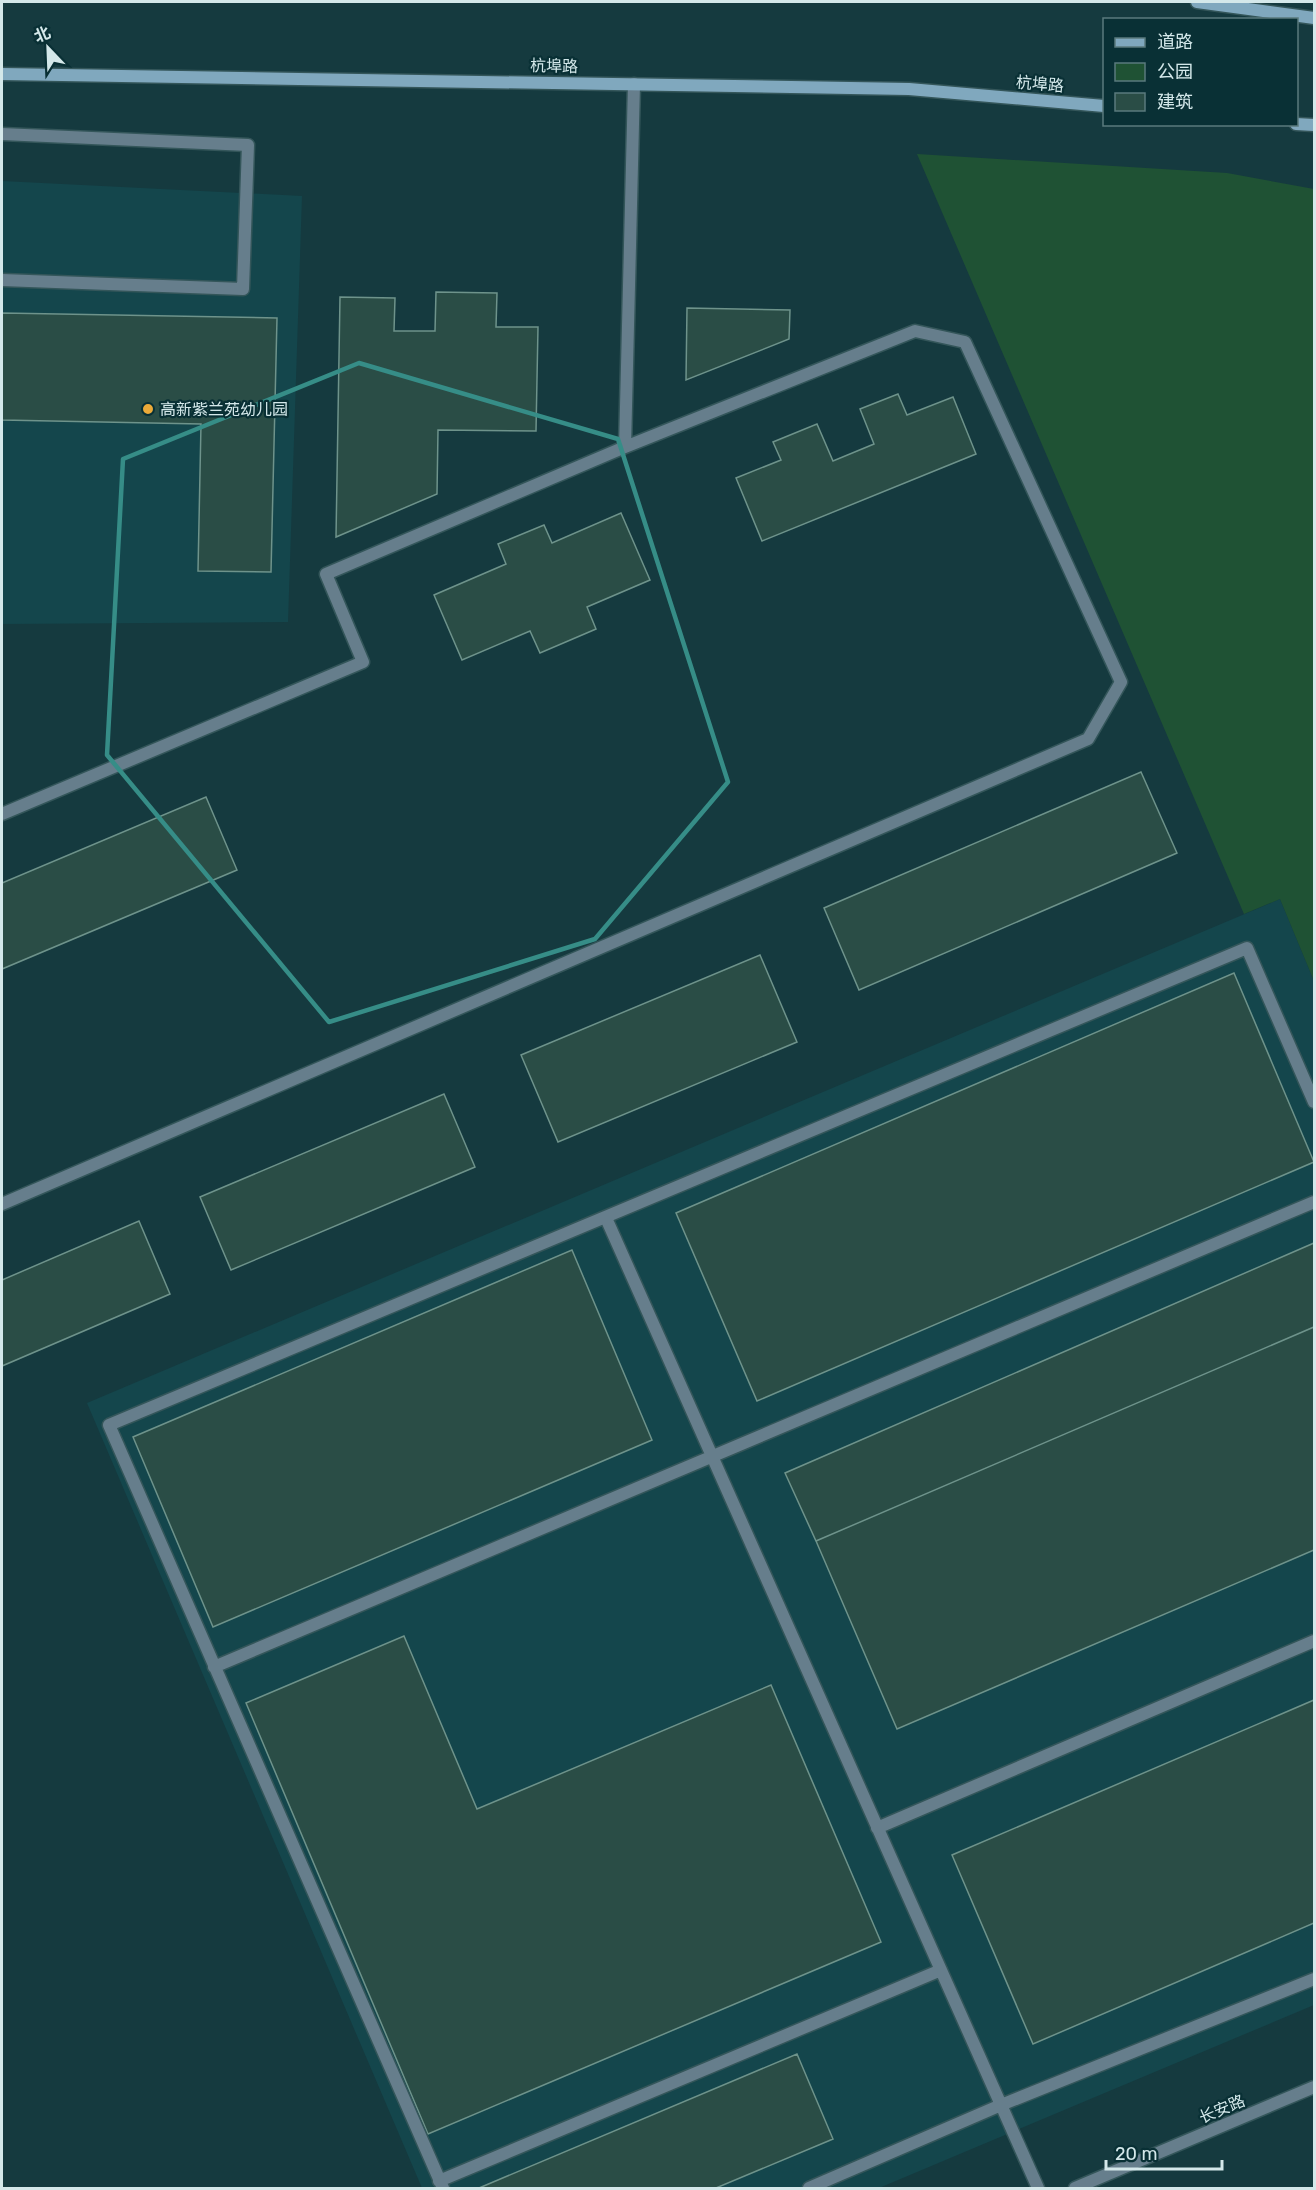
<svg xmlns="http://www.w3.org/2000/svg" width="1316" height="2190" viewBox="0 0 1316 2190" font-family="Rubik,'Noto Sans SC',sans-serif">
<rect width="100%" height="100%" fill="#153a3f"/>
<!-- built -->
<path fill="#14464c" d="M 2,181 L 302,196 L 288,622 L 2,624 Z
M 1280,899 L 1314,981 L 1314,2005 L 879,2188 L 422,2188 L 87,1403 Z"/>
<!-- green -->
<path fill="#1f5234" d="M 917,154 L 1227,173 L 1314,189 L 1314,981 L 1280,899 L 1244,914 Z"/>
<!-- building -->
<path fill="#2a4d46" stroke="#6e938b" stroke-width="1.5" d="M 436,292 L 497,293 L 496,327 L 538,327 L 536,431 L 438,430 L 437,494 L 336,537 L 340,297 L 395,298 L 394,331 L 435,331 Z
M 687,308 L 790,310 L 789,339 L 686,380 Z
M 2,313 L 277,318 L 271,572 L 198,571 L 201,424 L 2,420 Z
M 898,394 L 907,415 L 953,397 L 976,454 L 762,541 L 736,478 L 781,460 L 773,442 L 817,424 L 833,461 L 874,444 L 860,409 Z
M 621,513 L 650,580 L 587,607 L 596,629 L 540,653 L 530,631 L 462,660 L 434,595 L 506,564 L 498,544 L 544,525 L 552,543 Z
M 1141,772 L 1177,853 L 859,990 L 824,908 Z
M 206,797 L 237,870 L 2,969 L 2,883 Z
M 760,955 L 797,1042 L 558,1142 L 521,1055 Z
M 1234,973 L 1314,1162 L 757,1401 L 676,1213 Z
M 444,1094 L 475,1167 L 231,1270 L 200,1197 Z
M 139,1221 L 170,1294 L 2,1366 L 2,1280 Z
M 1314,1243 L 1314,1327 L 816,1541 L 785,1473 Z
M 572,1250 L 652,1440 L 213,1627 L 133,1437 Z
M 1314,1327 L 1314,1550 L 897,1729 L 816,1541 Z
M 404,1636 L 477,1809 L 771,1685 L 881,1942 L 428,2134 L 246,1703 Z
M 1314,1700 L 1314,1923 L 1033,2044 L 952,1855 Z
M 797,2054 L 833,2139 L 716,2188 L 479,2188 Z"/>
<g fill="none" stroke-linecap="round" stroke-linejoin="round">
<!-- service casing -->
<g stroke="#34565a" stroke-width="15">
<path id="service" d="M 2,134 L 248,145 L 243,289 L 2,280
M 625,447 L 634,84
M 2,814 L 363,662 L 326,574 L 625,447 L 915,331 L 965,342 L 1121,682 L 1088,739 L 2,1204
M 606,1218 L 1038,2188
M 214,1667 L 1314,1202
M 877,1828 L 1314,1641
M 439,2181 L 941,1970
M 443,2188 L 109,1425 L 1247,948 L 1314,1102
M 809,2188 L 1001,2105 L 1314,1979"/>
</g>
<!-- tertiary casing -->
<g stroke="#34565a" stroke-width="15">
<path id="tertiary" d="M 1075,2188 L 1314,2087"/>
</g>
<!-- secondary casing -->
<g stroke="#34565a" stroke-width="15">
<path id="secondary" d="M 1197,2 L 1314,18
M 2,74 L 909,89 L 1104,106
M 1296,124 L 1314,125"/>
</g>
<!-- service -->
<use href="#service" stroke="#667e8c" stroke-width="12"/>
<!-- tertiary -->
<use href="#tertiary" stroke="#667e8c" stroke-width="12"/>
<!-- secondary -->
<use href="#secondary" stroke="#80a8be" stroke-width="12"/>
</g>
<!-- marked area -->
<path fill="none" stroke="#368d87" stroke-width="4.5" stroke-linejoin="round" d="M 359,363 L 618,439 L 728,782 L 595,939 L 329,1022 L 107,755 L 123,459 Z"/>
<!-- markers -->
<circle fill="#ebaa39" stroke="#093035" stroke-width="2" cx="148" cy="409" r="6"/>
<g text-anchor="middle" dominant-baseline="central" stroke-width="4.5" stroke-linejoin="round" paint-order="stroke">
<!-- street labels -->
<g font-size="16" fill="#d4e8ea" stroke="#093035">
<text transform="translate(554 66) rotate(1)">杭埠路</text>
<text transform="translate(1040 84) rotate(5)">杭埠路</text>
<text transform="translate(1222 2109) rotate(-23)">长安路</text>
</g>
<!-- poi labels -->
<g font-size="16" fill="#d4e8ea" stroke="#093035" text-anchor="start">
<text x="160" y="409">高新紫兰苑幼儿园</text>
</g>
</g>
<!-- border -->
<rect width="1316" height="2190" fill="none" stroke="#d4e8ea" stroke-width="6"/>
<!-- legend -->
<rect x="1103" y="18" width="195" height="108" fill="#093035" stroke="#5a7a7d" stroke-width="1.5"/>
<rect x="1115" y="38" width="30" height="9" fill="#80a8be" stroke="#5a7a7d" stroke-width="1.5"/>
<text x="1157" y="48" font-size="18" fill="#d4e8ea">道路</text>
<rect x="1115" y="63" width="30" height="18" fill="#1f5234" stroke="#5a7a7d" stroke-width="1.5"/>
<text x="1157" y="78" font-size="18" fill="#d4e8ea">公园</text>
<rect x="1115" y="93" width="30" height="18" fill="#2a4d46" stroke="#5a7a7d" stroke-width="1.5"/>
<text x="1157" y="108" font-size="18" fill="#d4e8ea">建筑</text>
<!-- north arrow -->
<g transform="translate(48 48) rotate(337)" stroke="#093035" stroke-width="4.5" paint-order="stroke">
<path d="M0-4.5L10 22L0 15L-10 22Z" fill="#d4e8ea"/>
<text y="-9" font-size="16" font-weight="bold" text-anchor="middle" fill="#d4e8ea">北</text>
</g>
<!-- scale -->
<path d="M1106 2160v9h116v-9" fill="none" stroke="#d4e8ea" stroke-width="3"/>
<text x="1115" y="2160" font-size="18" fill="#d4e8ea" stroke="#093035" stroke-width="4.5" paint-order="stroke">20 m</text>
</svg>
